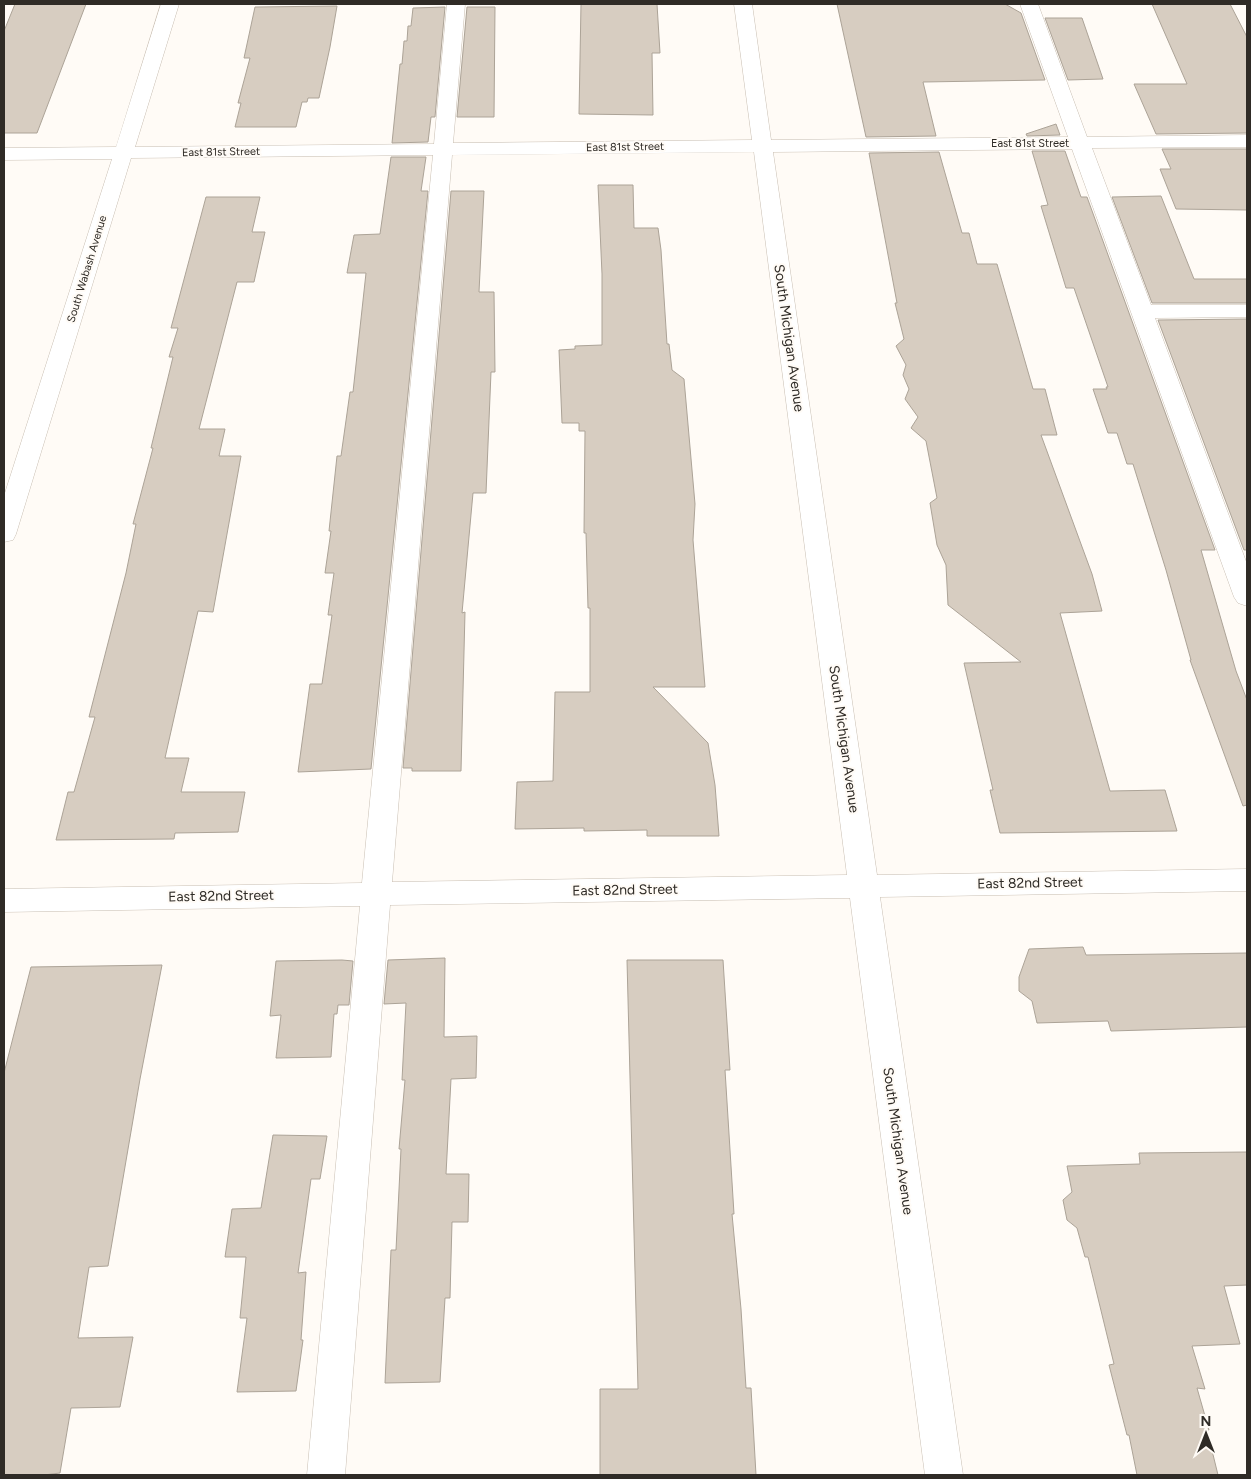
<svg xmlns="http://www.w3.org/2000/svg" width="1251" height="1479" viewBox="0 0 1251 1479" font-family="Figtree,sans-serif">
<rect width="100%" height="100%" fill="#fffbf6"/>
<!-- building -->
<path fill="#d7cdc1" stroke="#aca397" d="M 15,4 L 86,4 L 37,133 L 4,133 L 4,31 Z
M 581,4 L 657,4 L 660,53 L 652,53 L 653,115 L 579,114 Z
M 837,4 L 1005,4 L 1021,13 L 1045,80 L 923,82 L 936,136 L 866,137 Z
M 1152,4 L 1230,4 L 1247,37 L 1247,133 L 1156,134 L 1134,84 L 1187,84 Z
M 337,6 L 330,47 L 319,98 L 308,98 L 307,102 L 302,102 L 296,127 L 235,127 L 241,103 L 238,103 L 250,58 L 244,58 L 255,7 Z
M 445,7 L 435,117 L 431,117 L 428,142 L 392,143 L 400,64 L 402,64 L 404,41 L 407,41 L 408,26 L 411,26 L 413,8 Z
M 467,7 L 495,7 L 494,117 L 457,117 Z
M 1045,18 L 1082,18 L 1103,79 L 1068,80 Z
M 1056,124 L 1060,135 L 1027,136 L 1026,134 Z
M 1162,149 L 1247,149 L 1247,210 L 1176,209 L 1160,169 L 1171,169 Z
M 1032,151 L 1065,151 L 1081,197 L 1087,197 L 1215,550 L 1201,550 L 1236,671 L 1247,700 L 1247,805 L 1243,806 L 1190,660 L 1191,660 L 1166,570 L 1133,464 L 1127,464 L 1117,433 L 1108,433 L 1093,389 L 1107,389 L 1106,387 L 1108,387 L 1074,288 L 1066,288 L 1041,206 L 1048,205 Z
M 939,152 L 962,233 L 969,233 L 977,264 L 997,264 L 1033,389 L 1045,389 L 1057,435 L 1041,435 L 1092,574 L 1102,611 L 1060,613 L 1110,791 L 1165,790 L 1177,831 L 1000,833 L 990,790 L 993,790 L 964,663 L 1021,662 L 948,605 L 946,565 L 937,545 L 930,503 L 937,498 L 926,441 L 911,428 L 918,417 L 905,399 L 909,389 L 903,375 L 906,365 L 896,346 L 904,339 L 895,303 L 897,303 L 869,153 Z
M 391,157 L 426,157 L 421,191 L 428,191 L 371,769 L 298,772 L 310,684 L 322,684 L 332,615 L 328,615 L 334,573 L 325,573 L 331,531 L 329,531 L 337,456 L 341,456 L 350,392 L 353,392 L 366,273 L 347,273 L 354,235 L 380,234 Z
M 598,185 L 633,185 L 634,228 L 658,228 L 661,250 L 667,344 L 669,344 L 672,370 L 684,379 L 695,504 L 693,540 L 705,687 L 653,687 L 708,743 L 715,785 L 719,836 L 647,836 L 647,830 L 584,831 L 584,828 L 515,829 L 517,782 L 553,781 L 555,692 L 590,692 L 590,608 L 588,608 L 586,533 L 584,533 L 585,431 L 579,431 L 579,423 L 562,423 L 559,350 L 575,349 L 575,346 L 602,345 L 602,274 Z
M 451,191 L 484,191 L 479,292 L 494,292 L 495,372 L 491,372 L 486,493 L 473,493 L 462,613 L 465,612 L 461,771 L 412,771 L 412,768 L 403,768 Z
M 1161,196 L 1194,279 L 1247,279 L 1247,303 L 1152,303 L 1112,197 Z
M 206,197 L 260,197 L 252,232 L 265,232 L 254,282 L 237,282 L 199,429 L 225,429 L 219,456 L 241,456 L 213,612 L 198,611 L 165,758 L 189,758 L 181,792 L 245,792 L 238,832 L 175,833 L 174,839 L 56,840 L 68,792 L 74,792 L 95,717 L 89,717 L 126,573 L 136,524 L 133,524 L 153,448 L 151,448 L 173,357 L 169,357 L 178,328 L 171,328 Z
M 1247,319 L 1247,550 L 1244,550 L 1158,320 Z
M 1083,947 L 1086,955 L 1247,953 L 1247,1027 L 1111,1031 L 1108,1021 L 1037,1023 L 1032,1001 L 1019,991 L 1019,977 L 1029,949 Z
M 445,958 L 444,1037 L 477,1036 L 476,1078 L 451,1079 L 446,1174 L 469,1174 L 468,1222 L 452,1222 L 450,1298 L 445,1298 L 440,1382 L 385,1383 L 391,1250 L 396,1250 L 401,1149 L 399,1149 L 405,1080 L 402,1080 L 406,1003 L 384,1004 L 388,960 Z
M 342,960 L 353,961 L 349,1005 L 338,1005 L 337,1014 L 334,1014 L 331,1057 L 276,1058 L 281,1015 L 270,1016 L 276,961 Z
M 627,960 L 723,960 L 730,1070 L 725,1070 L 734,1214 L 732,1214 L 741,1309 L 746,1388 L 751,1388 L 756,1475 L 600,1475 L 600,1389 L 638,1389 Z
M 162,965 L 140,1079 L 108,1266 L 89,1267 L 78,1338 L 133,1337 L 120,1407 L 71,1408 L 60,1473 L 44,1475 L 4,1475 L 4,1073 L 31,967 Z
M 273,1135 L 327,1136 L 320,1179 L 311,1179 L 298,1273 L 306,1272 L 301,1340 L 303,1340 L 296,1391 L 237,1392 L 247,1318 L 240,1318 L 246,1257 L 225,1257 L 232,1209 L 261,1208 Z
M 1247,1152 L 1247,1285 L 1224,1286 L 1240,1344 L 1192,1346 L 1205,1389 L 1197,1388 L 1209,1430 L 1207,1430 L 1218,1475 L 1137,1475 L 1129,1435 L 1127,1435 L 1109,1365 L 1114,1364 L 1088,1257 L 1085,1257 L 1077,1228 L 1067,1220 L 1063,1200 L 1072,1192 L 1067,1166 L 1140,1164 L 1139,1153 Z"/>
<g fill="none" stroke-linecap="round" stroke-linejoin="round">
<!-- minor casing -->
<g stroke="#c9bfb3" stroke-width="1">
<path id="minor" d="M 161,4 L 179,4 L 135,147 L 434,144 L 447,4 L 465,4 L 453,143 L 752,140 L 734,4 L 752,4 L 771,140 L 1068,137 L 1020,4 L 1038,4 L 1087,137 L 1247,135 L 1247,147 L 1092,148 L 1151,305 L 1247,305 L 1247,317 L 1155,318 L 1247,564 L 1247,606 L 1238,603 L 1234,597 L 1072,149 L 773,152 L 877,875 L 1247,869 L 1247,891 L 880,897 L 963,1475 L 925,1475 L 850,898 L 390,905 L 345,1475 L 307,1475 L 360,906 L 4,912 L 4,889 L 362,883 L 433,155 L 131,158 L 16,534 L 13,540 L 4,542 L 4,496 L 112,159 L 4,160 L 4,148 L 116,147 ZM 754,152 L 847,875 L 392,882 L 452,155 Z"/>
</g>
<!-- minor -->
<use href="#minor" fill="#fff" fill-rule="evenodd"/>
</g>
<g text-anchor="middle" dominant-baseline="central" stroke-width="4" stroke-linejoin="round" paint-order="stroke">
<!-- far-street labels -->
<g font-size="11" fill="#2f2b26" stroke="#fffbf6">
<text x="1030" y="143">East 81st Street</text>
<text transform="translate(625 147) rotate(-1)">East 81st Street</text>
<text transform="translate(221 152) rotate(-1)">East 81st Street</text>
<text transform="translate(87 269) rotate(-73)">South Wabash Avenue</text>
</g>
<!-- street labels -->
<g font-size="14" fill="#2f2b26" stroke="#fffbf6">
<text transform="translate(789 338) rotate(82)">South Michigan Avenue</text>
<text transform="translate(844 739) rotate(82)">South Michigan Avenue</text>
<text transform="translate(1030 883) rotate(-1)">East 82nd Street</text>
<text transform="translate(625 890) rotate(-1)">East 82nd Street</text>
<text transform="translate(221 896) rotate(-1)">East 82nd Street</text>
<text transform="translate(898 1141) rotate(82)">South Michigan Avenue</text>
</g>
</g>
<!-- border -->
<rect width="1251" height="1479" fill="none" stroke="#2f2b26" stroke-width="10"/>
<!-- north arrow -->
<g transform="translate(1206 1434)" stroke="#fffbf6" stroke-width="4" paint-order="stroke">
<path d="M0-4L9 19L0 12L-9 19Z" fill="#2f2b26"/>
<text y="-8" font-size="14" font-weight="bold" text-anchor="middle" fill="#2f2b26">N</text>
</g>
</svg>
